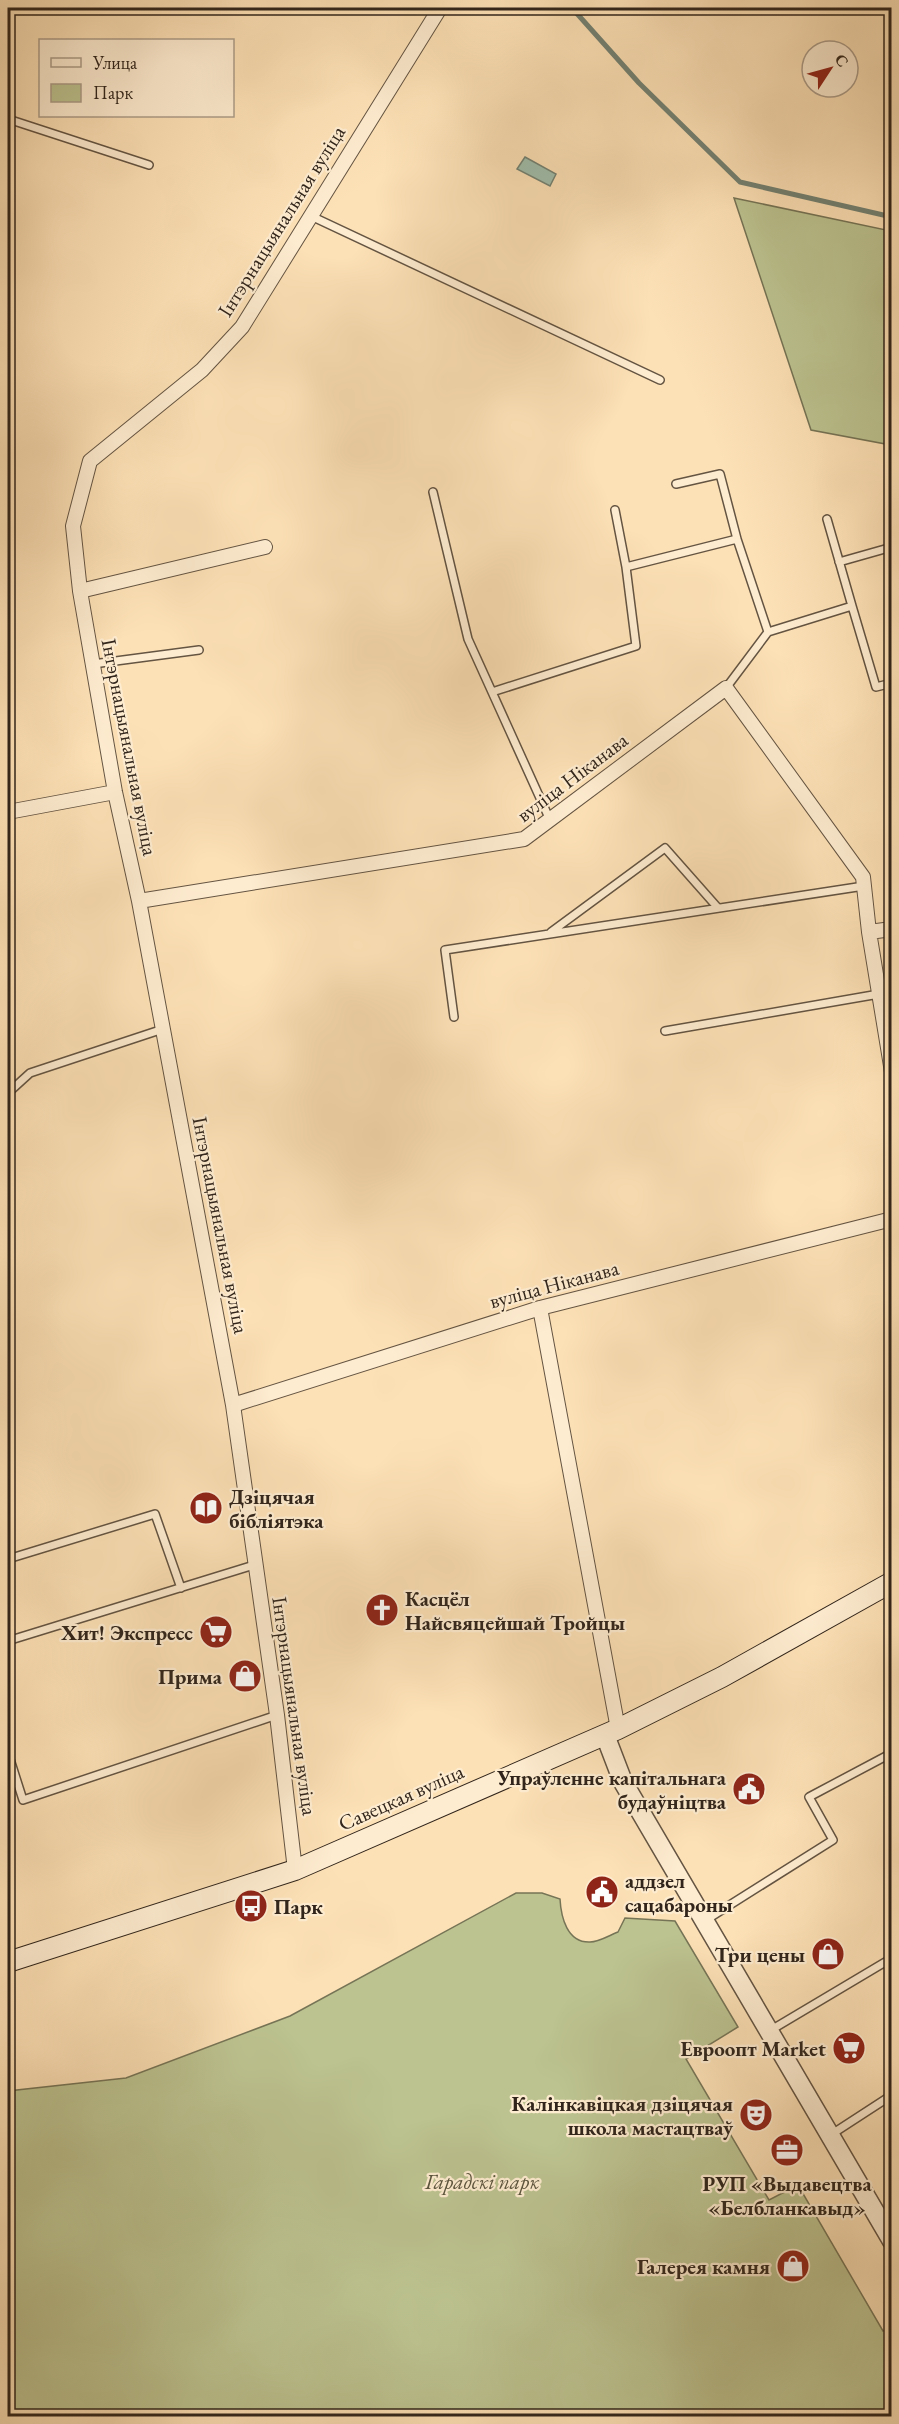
<svg xmlns="http://www.w3.org/2000/svg" width="899" height="2424" viewBox="0 0 899 2424" font-family="'EB Garamond',serif">
<rect width="100%" height="100%" fill="#fde1b6"/>
<filter id="stains"><feTurbulence type="fractalNoise" baseFrequency=".00333" numOctaves="4"/><feColorMatrix values="0 0 0 0 .2 0 0 0 0 .09 0 0 0 0 .02 0 0 0 .5 -.17"/></filter>
<radialGradient id="worn" r=".72"><stop offset=".6" stop-color="#630" stop-opacity="0"/><stop offset="1" stop-color="#630" stop-opacity=".3"/></radialGradient>
<!-- green -->
<path fill="#bcc390" stroke="#767456" stroke-width="1.5" d="M 734,198 L 891,231 L 891,445 L 811,430 Z
M 516,1893 L 542,1893 L 560,1899 C 561,1917 567,1943 590,1942 C 599,1942 610,1935 618,1932 L 625,1918 L 675,1921 L 738,2027 L 686,2059 L 769,2200 L 798,2185 L 883,2331 L 891,2327 L 891,2416 L 8,2416 L 8,2091 L 126,2078 L 290,2016 Z"/>
<!-- water -->
<path fill="#9fbeac" stroke="#738172" stroke-width="1.5" d="M 525,157 L 556,174 L 550,186 L 517,169 Z"/>
<g fill="none" stroke-linecap="round" stroke-linejoin="round">
<!-- stream -->
<path stroke="#738172" stroke-width="5" d="M 572,8 L 639,83 L 740,182 L 892,217"/>
<!-- service casing -->
<g stroke="#645442" stroke-width="10">
<path id="service" d="M 8,119 L 149,165
M 311,216 L 660,380
M 676,484 L 720,474 L 737,539
M 433,492 L 468,639 L 550,820
M 615,510 L 626,567
M 827,519 L 852,606
M 839,562 L 892,547
M 768,632 L 852,606 L 876,687 L 892,683
M 93,664 L 199,650
M 492,692 L 636,646 L 626,567 L 737,539 L 768,632 L 726,688
M 551,932 L 665,848 L 718,908
M 454,1017 L 445,950 L 864,886
M 665,1031 L 879,994
M 8,1093 L 30,1073 L 163,1029
M 8,1559 L 155,1514 L 181,1588
M 14,1639 L 254,1565
M 8,1753 L 23,1800 L 277,1715
M 706,1920 L 833,1840 L 809,1797 L 890,1754
M 771,2030 L 892,1958
M 832,2134 L 892,2095"/>
</g>
<!-- minor casing -->
<g stroke="#645442" stroke-width="16">
<path id="minor" d="M 80,591 L 265,547
M 8,812 L 115,792
M 139,901 L 524,839 L 726,688 L 863,877 L 869,932 L 892,1072
M 869,932 L 892,929
M 540,1308 L 618,1729
M 233,1405 L 540,1308 L 892,1219
M 295,1870 L 277,1715 L 233,1405 L 139,901 L 115,792 L 80,591 L 73,526 L 90,461 L 202,370 L 242,327 L 440,8"/>
</g>
<!-- tertiary casing -->
<g stroke="#645442" stroke-width="21">
<path id="tertiary" d="M 605,1735 L 623,1782 L 892,2241"/>
</g>
<!-- secondary casing -->
<g stroke="#31251b" stroke-width="22">
<path id="secondary" d="M 8,1962 L 295,1870 L 618,1729 L 722,1677 L 892,1582"/>
</g>
<!-- service -->
<use href="#service" stroke="#feecd0" stroke-width="7"/>
<!-- minor -->
<use href="#minor" stroke="#feecd0" stroke-width="14"/>
<!-- tertiary -->
<use href="#tertiary" stroke="#feecd0" stroke-width="18"/>
<!-- secondary -->
<use href="#secondary" stroke="#feecd0" stroke-width="20"/>
</g>
<!-- icons -->
<defs>
<g id="library-disc" transform="scale(1.725)"><circle r="9.5" fill="#8f2418" stroke="#feecd0"/><path d="M-6-4Q-3-5.5-.7-3.5V5Q-3 3-6 4ZM6-4Q3-5.5 .7-3.5V5Q3 3 6 4Z" fill="#fff"/></g>
<g id="church-disc" transform="scale(1.725)"><circle r="9.5" fill="#8f2418" stroke="#feecd0"/><path d="M-1.2-6h2.4v3.5h3.3v2.4h-3.3V6h-2.4V-.1h-3.3v-2.4h3.3Z" fill="#fff"/></g>
<g id="supermarket-disc" transform="scale(1.725)"><circle r="9.5" fill="#8f2418" stroke="#feecd0"/><path d="M-6-5.5h2.5l.6 2H6L4.5 2H-2.5L-4.4-4H-6ZM-1.5 3.2a1.3 1.3 0 1 0 .1 0ZM3 3.2a1.3 1.3 0 1 0 .1 0Z" fill="#fff"/></g>
<g id="shop-disc" transform="scale(1.725)"><circle r="9.5" fill="#8f2418" stroke="#feecd0"/><path d="M-5-2.5h2.3a2.7 3.5 0 0 1 5.4 0H5L5.5 6h-11ZM-1.5-2.5h3a1.5 2.3 0 0 0-3 0Z" fill="#fff"/></g>
<g id="civic-disc" transform="scale(1.725)"><circle r="9.5" fill="#8f2418" stroke="#feecd0"/><path d="M-.6-6.5H3V-4.5H.6V-3L4-1V1h2V6H-6V1h2V-1L-.6-3ZM-1.2 2.5V6h2.4V2.5Z" fill="#fff"/></g>
<g id="bus-disc" transform="scale(1.725)"><circle r="9.5" fill="#8f2418" stroke="#feecd0"/><path d="M-5-6H5V4H4V6H2V4H-2V6H-4V4H-5ZM-3.5-4V0h7V-4ZM-3.5 1.2v1.5H-2V1.2ZM2 1.2v1.5H3.5V1.2Z" fill="#fff"/></g>
<g id="theatre-disc" transform="scale(1.725)"><circle r="9.5" fill="#8f2418" stroke="#feecd0"/><path d="M-5-5.5Q0-4 5-5.5V0Q5 5 0 6Q-5 5-5 0ZM-3.3-2.5H-1v1.5H-3.3ZM1-2.5H3.3v1.5H1ZM-2.8 1Q0 5.5 2.8 1Z" fill="#fff"/></g>
<g id="office-disc" transform="scale(1.725)"><circle r="9.5" fill="#8f2418" stroke="#feecd0"/><path d="M-6-3h4V-5.5h4V-3h4V5H-6ZM-1-4.5V-3h2v-1.5ZM-6 0V1H6V0Z" fill="#fff"/></g>
</defs>
<g fill-rule="evenodd">
<use href="#library-disc" x="206" y="1508"/>
<use href="#church-disc" x="382" y="1610"/>
<use href="#supermarket-disc" x="216" y="1632"/>
<use href="#shop-disc" x="245" y="1676"/>
<use href="#civic-disc" x="749" y="1789"/>
<use href="#civic-disc" x="602" y="1892"/>
<use href="#bus-disc" x="251" y="1906"/>
<use href="#shop-disc" x="828" y="1954"/>
<use href="#supermarket-disc" x="849" y="2048"/>
<use href="#theatre-disc" x="756" y="2115"/>
<use href="#office-disc" x="787" y="2150"/>
<use href="#shop-disc" x="793" y="2266"/>
</g>
<g text-anchor="middle" dominant-baseline="central" stroke-width="4.5" stroke-linejoin="round" paint-order="stroke">
<!-- street labels -->
<g font-size="21" fill="#31251b" stroke="#feecd0">
<text transform="translate(281 221) rotate(-58)">Інтэрнацыянальная вуліца</text>
<text transform="translate(130 747) rotate(79)">Інтэрнацыянальная вуліца</text>
<text transform="translate(572 777) rotate(-37)">вуліца Ніканава</text>
<text transform="translate(221 1225) rotate(79)">Інтэрнацыянальная вуліца</text>
<text transform="translate(554 1284) rotate(-15)">вуліца Ніканава</text>
<text transform="translate(295 1706) rotate(82)">Інтэрнацыянальная вуліца</text>
<text transform="translate(401 1797) rotate(-24)">Савецкая вуліца</text>
</g>
<!-- poi labels -->
<g font-size="21" font-weight="bold" fill="#31251b" stroke="#feecd0" text-anchor="end">
<text x="229" y="1496" text-anchor="start">Дзіцячая<tspan x="229" dy="24">бібліятэка</tspan></text>
<text x="405" y="1598" text-anchor="start">Касцёл<tspan x="405" dy="24">Найсвяцейшай Тройцы</tspan></text>
<text x="193" y="1632">Хит! Экспресс</text>
<text x="222" y="1676">Прима</text>
<text x="726" y="1777">Упраўленне капітальнага<tspan x="726" dy="24">будаўніцтва</tspan></text>
<text x="625" y="1880" text-anchor="start">аддзел<tspan x="625" dy="24">сацабароны</tspan></text>
<text x="274" y="1906" text-anchor="start">Парк</text>
<text x="805" y="1954">Три цены</text>
<text x="826" y="2048">Евроопт Market</text>
<text x="733" y="2103">Калінкавіцкая дзіцячая<tspan x="733" dy="24">школа мастацтваў</tspan></text>
<text x="787" y="2183" text-anchor="middle">РУП «Выдавецтва<tspan x="787" dy="24">«Белбланкавыд»</tspan></text>
<text x="770" y="2266">Галерея камня</text>
</g>
<!-- park labels -->
<g font-size="21" font-style="italic" fill="#5b543e" stroke="#feecd0">
<text x="482" y="2181">Гарадскі парк</text>
</g>
</g>
<!-- margin -->
<rect width="899" height="2424" fill="none" stroke="#fde1b6" stroke-width="30"/>
<rect x="9" y="9" width="881" height="2406" fill="none" stroke="#31251b" stroke-width="3"/>
<rect x="15" y="15" width="869" height="2394" fill="none" stroke="#31251b" stroke-width="1.5"/>
<!-- legend -->
<rect x="39" y="39" width="195" height="78" fill="#feecd0" stroke="#ac9c88" stroke-width="1.5"/>
<rect x="51" y="58" width="30" height="9" fill="#feecd0" stroke="#ac9c88" stroke-width="1.5"/>
<text x="93" y="69" font-size="18" fill="#31251b">Улица</text>
<rect x="51" y="84" width="30" height="18" fill="#bcc390" stroke="#ac9c88" stroke-width="1.5"/>
<text x="93" y="99" font-size="18" fill="#31251b">Парк</text>
<!-- north arrow -->
<g transform="translate(830 69) rotate(54)"><circle r="28" fill="#feecd0" stroke="#ac9c88" stroke-width="1.5"/>
<path d="M0-4.5L10 22L0 15L-10 22Z" fill="#8f2418"/>
<text y="-9" font-size="16" font-weight="bold" text-anchor="middle" fill="#31251b">С</text>
</g>
<rect width="100%" height="100%" filter="url(#stains)"/>
<rect width="100%" height="100%" fill="url(#worn)"/>
</svg>
